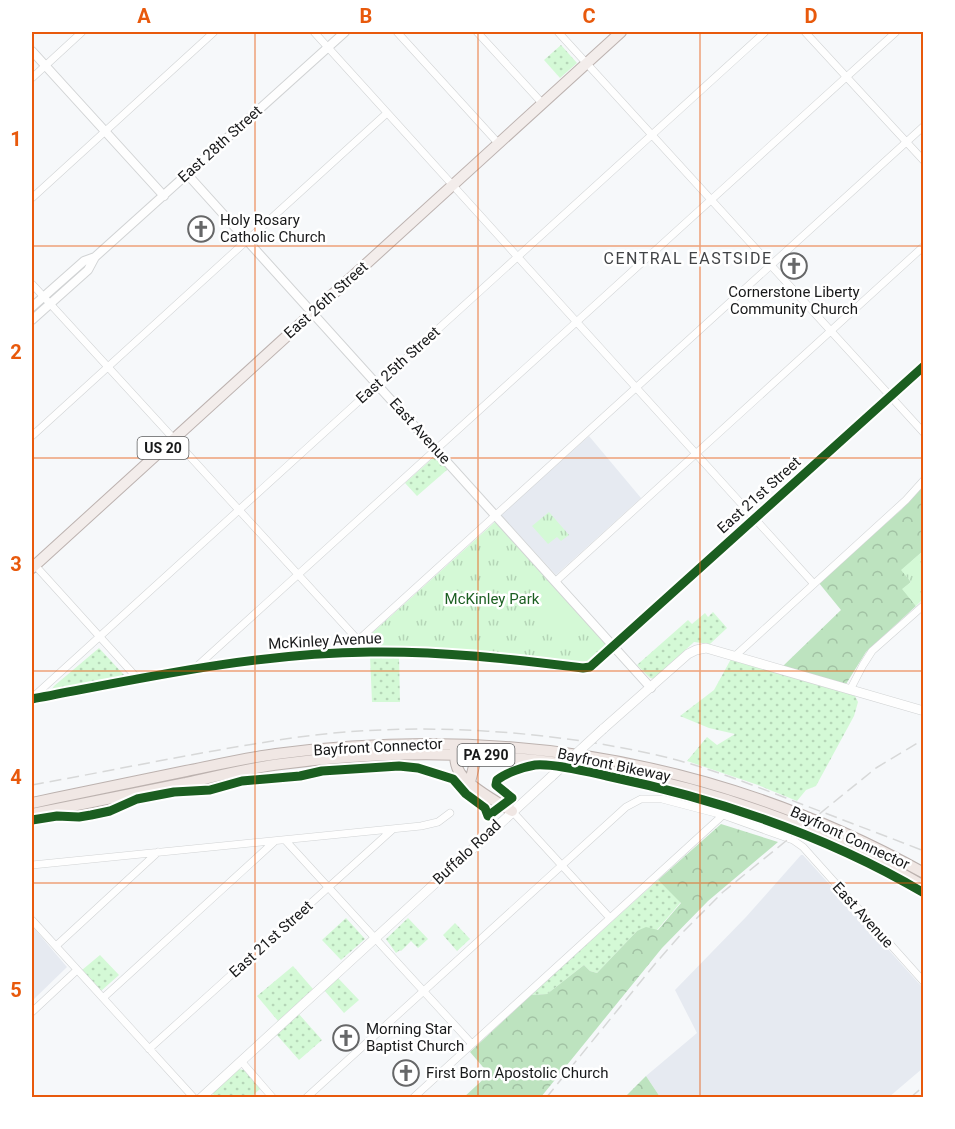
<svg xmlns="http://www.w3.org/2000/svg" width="955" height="1129" viewBox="0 0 955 1129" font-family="Roboto,sans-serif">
<defs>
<pattern id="grass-dots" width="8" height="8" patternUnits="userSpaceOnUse" patternTransform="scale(1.5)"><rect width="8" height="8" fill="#d4f9d6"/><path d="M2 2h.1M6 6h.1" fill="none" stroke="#b5d5b7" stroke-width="1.8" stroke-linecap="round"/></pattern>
<pattern id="forest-crowns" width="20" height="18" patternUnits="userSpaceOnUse" patternTransform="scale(1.5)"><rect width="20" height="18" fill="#bde3bf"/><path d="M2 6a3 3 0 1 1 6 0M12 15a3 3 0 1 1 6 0" fill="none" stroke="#a2c2a4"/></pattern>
<pattern id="park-tufts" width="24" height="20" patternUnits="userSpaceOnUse" patternTransform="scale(1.5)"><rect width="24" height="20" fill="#d4f9d6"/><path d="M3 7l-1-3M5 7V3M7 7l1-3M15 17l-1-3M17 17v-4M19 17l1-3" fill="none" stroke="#b5d5b7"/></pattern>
</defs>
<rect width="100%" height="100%" fill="#f6f8fa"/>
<!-- built -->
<path fill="#e6eaf1" d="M 589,436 L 641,498 L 556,575 L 501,515 Z
M 801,855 L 803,855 L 923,988 L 923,1068 L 889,1097 L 660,1097 L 646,1076 L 697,1033 L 675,990 L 746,917 Z
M 32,926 L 67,967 L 32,1001 Z"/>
<!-- grass -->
<path fill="url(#grass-dots)" d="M 561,45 L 577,63 L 560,78 L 544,60 Z
M 433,458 L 439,459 L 448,469 L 417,496 L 405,483 Z
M 713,612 L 727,628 L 710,644 L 694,642 L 654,679 L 650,678 L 637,665 L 688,620 L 692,624 L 705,613 L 708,617 Z
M 99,648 L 125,676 L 52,689 L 54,686 Z
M 370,656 L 399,656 L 400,702 L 372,702 Z
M 731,659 L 844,692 L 855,696 L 858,702 L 854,716 L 816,786 L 806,790 L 797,801 L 758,785 L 687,761 L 707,737 L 717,745 L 735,734 L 709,728 L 680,716 L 714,690 Z
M 658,880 L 681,902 L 657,930 L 637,931 L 597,973 L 590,971 L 584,965 L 547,994 L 531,995 Z
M 346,918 L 365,939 L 341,960 L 322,940 Z
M 408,918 L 428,939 L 418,948 L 411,941 L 401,951 L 400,950 L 396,953 L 386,939 Z
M 455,923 L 470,939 L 457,951 L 443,935 Z
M 100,955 L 119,975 L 101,991 L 82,970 Z
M 293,966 L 313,989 L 278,1021 L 257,996 Z
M 338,978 L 359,1000 L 344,1013 L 324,990 Z
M 298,1013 L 322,1040 L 299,1060 L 276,1034 Z
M 238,1069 L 244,1070 L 260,1089 L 251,1097 L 216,1097 L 211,1092 Z"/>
<!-- forest -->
<path fill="url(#forest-crowns)" d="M 923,484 L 923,551 L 902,570 L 911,582 L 903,589 L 916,606 L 866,652 L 846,684 L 783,666 L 841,610 L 819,583 L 902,509 Z
M 721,824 L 778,842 L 708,901 L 662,948 L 541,1097 L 463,1098 L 489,1074 L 470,1052 L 531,995 L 547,994 L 584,965 L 590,971 L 597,973 L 637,931 L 646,927 L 658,930 L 681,903 L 658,880 Z
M 646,1076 L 660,1097 L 625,1097 Z"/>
<!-- park -->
<path fill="url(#park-tufts)" d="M 549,512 L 569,535 L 561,541 L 557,537 L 548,544 L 532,526 Z
M 496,521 L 606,642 L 607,646 C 601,655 591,663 580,664 L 484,653 L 374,649 L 368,646 L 367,640 L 370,635 Z
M 923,551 L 923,599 L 916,606 L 902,589 L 911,582 L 901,570 Z"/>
<!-- pitch -->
<path fill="#d4f9d6" d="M 555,593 L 583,625 L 560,646 L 531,615 Z"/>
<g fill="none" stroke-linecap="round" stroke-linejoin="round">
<!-- minor casing -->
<g stroke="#d1d3d4" stroke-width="8">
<path id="minor" d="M 314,32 L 814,584
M 397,32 L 498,143
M 477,32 L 542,103
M 558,32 L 924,433
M 805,32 L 924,161
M 32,78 L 82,32
M 32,198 L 214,32
M 32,284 L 369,652
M 32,436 L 387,113
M 33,563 L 138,679
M 556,581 L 924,246
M 344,653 L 924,126
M 735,656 L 906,500 L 924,480
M 194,669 L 896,32
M 850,690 L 863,665 L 872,651 L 924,605
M 32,698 L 765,32
M 32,699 L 236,663 L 344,653 L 444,653 L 586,668 L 592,666 L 615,646
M 512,811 L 610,918
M 285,840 L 472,1044
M 32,865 L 421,826 L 438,822 L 450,813
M 32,920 L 194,1098
M 56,946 L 158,852
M 103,998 L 274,842
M 32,1012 L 77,970
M 149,1049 L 392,830
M 241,1061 L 273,1098
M 306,1098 L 626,807 L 641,799 L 662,799 L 723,815 L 793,840 L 803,847 L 924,982
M 413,1098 L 723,815"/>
</g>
<!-- tertiary casing -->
<g stroke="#d1d3d4" stroke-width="10">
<path id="tertiary" d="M 32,51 L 164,196
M 187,174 L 651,688
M 32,307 L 84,261 L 95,257
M 32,320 L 88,270 L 95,257 L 345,32
M 615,646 L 924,366"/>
</g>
<!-- secondary casing -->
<g stroke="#d1d3d4" stroke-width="10">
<path id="secondary" d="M 603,729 L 688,654 L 696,650 L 706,648 L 924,711
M 201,1098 L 552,776"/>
</g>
<!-- primary casing -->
<g stroke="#bcb2af" stroke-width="12">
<path id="primary" d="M 32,568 L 621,32"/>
</g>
<!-- trunk casing -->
<g stroke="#bcb2af" stroke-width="12">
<path id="trunk" d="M 455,749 C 455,757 455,766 460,773 C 468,786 498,803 512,811
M 470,782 L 477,754
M 32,803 C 83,792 134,782 186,771 C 216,765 246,758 276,754 C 505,724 722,761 924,873
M 32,814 C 83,804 134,793 186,783 C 217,776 249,768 281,764 C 506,734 726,773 924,886"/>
</g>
<!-- minor -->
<use href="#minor" stroke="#fefefe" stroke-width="7"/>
<!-- tertiary -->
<use href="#tertiary" stroke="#fefefe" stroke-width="8"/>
<!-- secondary -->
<use href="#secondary" stroke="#fefefe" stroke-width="9"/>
<!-- primary -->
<use href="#primary" stroke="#f3edeb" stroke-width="10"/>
<!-- trunk -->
<use href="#trunk" stroke="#f0e7e4" stroke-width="10"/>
<!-- rail -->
<path stroke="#d7d8d8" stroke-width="1.5" stroke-dasharray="12 6" stroke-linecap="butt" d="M 32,785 C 120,769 209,750 299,737 C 415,721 555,730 669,758 C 709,768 747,783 786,798 C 832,816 878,833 924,851
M 546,1098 L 655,964 L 682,933 L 723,892 L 876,768 L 924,739
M 910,1098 L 924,1086"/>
<!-- secondary-bridge casing -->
<g stroke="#d1d3d4" stroke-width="10" stroke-linecap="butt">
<path id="secondary-bridge" d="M 552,776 L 603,729"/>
</g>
<!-- secondary-bridge -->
<use href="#secondary-bridge" stroke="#fefefe" stroke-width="9"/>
<!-- cycleway casing -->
<g stroke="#fff" stroke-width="13">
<path id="cycleway" d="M 32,699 C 143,678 256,653 370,652 C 442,651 512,659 583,668 L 590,667 L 924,366
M 32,820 L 57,816 L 79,817 L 91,815 L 110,811 L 137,799 L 174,792 L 210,790 L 242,781 L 300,776 L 322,771 L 399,766 L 418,768 L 453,779 L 466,794 L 485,808 L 488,816 L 512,798 L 496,785 L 497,780 C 506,773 523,767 535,765 C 553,763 589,772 607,776 C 717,799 826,835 924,893"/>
</g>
<!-- cycleway -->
<use href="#cycleway" stroke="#1b5e20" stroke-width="9"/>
</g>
<!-- grid -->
<path fill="none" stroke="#e8590c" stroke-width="1.5" stroke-opacity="0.55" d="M 255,32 L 255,1098M 478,32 L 478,1098M 700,32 L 700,1098M 32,246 L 924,246M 32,458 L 924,458M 32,671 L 924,671M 32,883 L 924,883"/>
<!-- icons -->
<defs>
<g id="church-ring" transform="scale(1.35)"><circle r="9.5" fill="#fff" stroke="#666768" stroke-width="1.5"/><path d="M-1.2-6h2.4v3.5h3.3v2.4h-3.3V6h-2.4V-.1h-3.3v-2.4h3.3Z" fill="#666768"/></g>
</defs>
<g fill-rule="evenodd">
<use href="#church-ring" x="201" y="229"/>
<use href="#church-ring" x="794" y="266"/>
<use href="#church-ring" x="346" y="1038"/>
<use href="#church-ring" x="406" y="1073"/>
</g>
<g text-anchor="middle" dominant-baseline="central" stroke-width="5" stroke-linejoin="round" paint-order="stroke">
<!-- shield labels -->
<g fill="#fff" stroke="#5d5e5f" stroke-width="1.5">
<rect x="137.5" y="437" width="51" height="22" rx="4.5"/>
<rect x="457.5" y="744" width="57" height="22" rx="4.5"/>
</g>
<g font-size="14" font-weight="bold" fill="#18191a">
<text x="163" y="448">US 20</text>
<text x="486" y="755">PA 290</text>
</g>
<!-- street labels -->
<g font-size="15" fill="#18191a" stroke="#fff">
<text transform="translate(220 144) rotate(-42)">East 28th Street</text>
<text transform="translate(326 300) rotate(-42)">East 26th Street</text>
<text transform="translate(398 365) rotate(-42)">East 25th Street</text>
<text transform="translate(420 431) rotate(48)">East Avenue</text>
<text transform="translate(759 495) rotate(-42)">East 21st Street</text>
<text transform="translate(325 641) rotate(-3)">McKinley Avenue</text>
<text transform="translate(378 747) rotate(-3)">Bayfront Connector</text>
<text transform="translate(614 765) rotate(12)">Bayfront Bikeway</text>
<text transform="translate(850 838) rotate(25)">Bayfront Connector</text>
<text transform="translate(467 852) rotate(-43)">Buffalo Road</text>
<text transform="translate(863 915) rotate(48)">East Avenue</text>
<text transform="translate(271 939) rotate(-42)">East 21st Street</text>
</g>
<!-- poi labels -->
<g font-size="15" fill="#18191a" stroke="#fff" text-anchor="start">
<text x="220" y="220">Holy Rosary<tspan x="220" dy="17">Catholic Church</tspan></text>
<text x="794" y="292" text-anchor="middle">Cornerstone Liberty<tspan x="794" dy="17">Community Church</tspan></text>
<text x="366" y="1029">Morning Star<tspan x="366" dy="17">Baptist Church</tspan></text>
<text x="426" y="1073">First Born Apostolic Church</text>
</g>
<!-- park labels -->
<g font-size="15" fill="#1c5f22" stroke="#fff">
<text x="492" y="599">McKinley Park</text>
</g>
<!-- neighbourhood labels -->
<g font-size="16" letter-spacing="1.5" fill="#424447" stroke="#fff">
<text x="688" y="258">CENTRAL EASTSIDE</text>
</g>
</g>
<!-- border -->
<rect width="955" height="1129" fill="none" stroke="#ffffff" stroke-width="66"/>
<rect x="33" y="33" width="889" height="1063" fill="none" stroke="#e8590c" stroke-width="2"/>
<g font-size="20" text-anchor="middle" font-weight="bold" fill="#e8590c">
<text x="144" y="23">A</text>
<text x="366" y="23">B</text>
<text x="589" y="23">C</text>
<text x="811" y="23">D</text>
<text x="16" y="146">1</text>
<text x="16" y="359">2</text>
<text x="16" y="571">3</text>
<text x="16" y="784">4</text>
<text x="16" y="997">5</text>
</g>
</svg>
